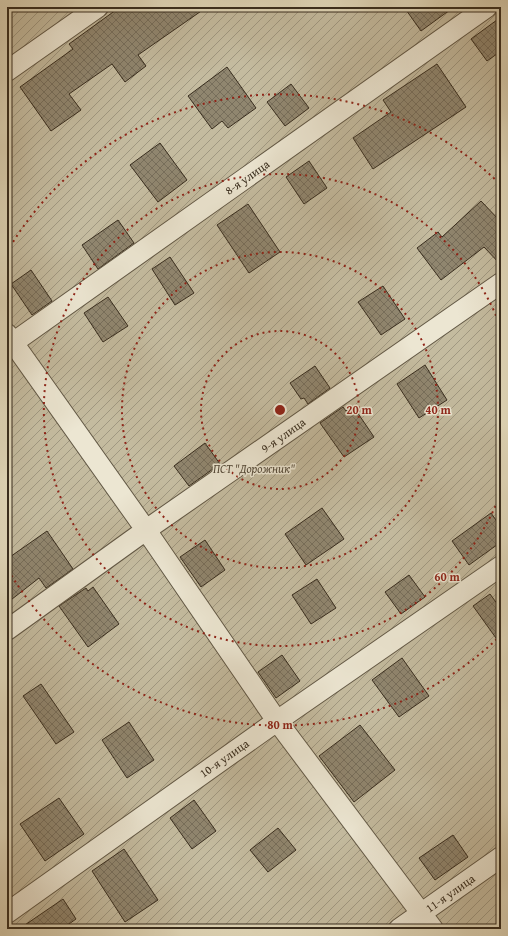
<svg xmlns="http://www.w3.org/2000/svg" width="508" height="936" viewBox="0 0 508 936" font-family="'Gentium Book Plus',serif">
<defs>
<pattern id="garden-furrows" width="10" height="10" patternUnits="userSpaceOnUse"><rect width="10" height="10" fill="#c4bb9f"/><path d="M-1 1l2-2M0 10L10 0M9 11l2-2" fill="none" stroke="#a09881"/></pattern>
<pattern id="building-cross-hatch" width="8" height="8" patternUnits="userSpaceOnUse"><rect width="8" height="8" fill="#90866f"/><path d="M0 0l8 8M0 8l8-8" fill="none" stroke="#776e5b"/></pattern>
</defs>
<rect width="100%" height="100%" fill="#e1d8ba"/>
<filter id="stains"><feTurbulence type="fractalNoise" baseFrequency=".005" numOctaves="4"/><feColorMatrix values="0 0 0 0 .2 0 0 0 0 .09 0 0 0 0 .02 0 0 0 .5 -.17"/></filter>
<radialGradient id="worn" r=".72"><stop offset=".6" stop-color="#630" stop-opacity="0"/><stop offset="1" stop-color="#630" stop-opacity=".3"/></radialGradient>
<!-- garden -->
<path fill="url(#garden-furrows)" stroke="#7e745e" d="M 7,7 L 501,7 L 501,929 L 7,929 Z"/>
<!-- building -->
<path fill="url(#building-cross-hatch)" stroke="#382d1e" d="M 120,7 L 207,7 L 138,55 L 146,66 L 125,82 L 112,64 L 69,94 L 81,110 L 51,131 L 20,87 L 73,49 L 69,44 Z
M 404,7 L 454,7 L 421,31 Z
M 501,17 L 501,51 L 487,61 L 471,39 Z
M 437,64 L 466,107 L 373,169 L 353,138 L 391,112 L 383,100 Z
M 227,67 L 256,108 L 228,128 L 222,121 L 212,129 L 188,96 Z
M 291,84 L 309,108 L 285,126 L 267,102 Z
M 160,143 L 187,180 L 158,202 L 130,165 Z
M 309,161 L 327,188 L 304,204 L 286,177 Z
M 481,201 L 501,222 L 501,265 L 484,247 L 441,280 L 417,248 L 438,232 L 442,237 Z
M 248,204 L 280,252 L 249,273 L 217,225 Z
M 118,220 L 134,243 L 98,269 L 82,245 Z
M 170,257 L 194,293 L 175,305 L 152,269 Z
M 31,270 L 52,301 L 32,315 L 11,284 Z
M 383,286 L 405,319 L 381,335 L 358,302 Z
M 108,297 L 128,326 L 103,342 L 84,313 Z
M 425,365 L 447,400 L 419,418 L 397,384 Z
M 315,366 L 330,388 L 308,404 L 304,398 L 301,399 L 290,383 Z
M 353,406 L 374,437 L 344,457 L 320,423 L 343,407 L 346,411 Z
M 205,443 L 220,464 L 189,486 L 174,466 Z
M 322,508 L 344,539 L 306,565 L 285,534 Z
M 491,513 L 501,527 L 501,542 L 469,565 L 452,541 Z
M 47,531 L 73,569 L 46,588 L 39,578 L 7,603 L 7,559 Z
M 205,540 L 225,570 L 201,587 L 180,557 Z
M 409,575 L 425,597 L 401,614 L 385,592 Z
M 317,579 L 336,608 L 311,624 L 292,595 Z
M 93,587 L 119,624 L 88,647 L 59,606 L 86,588 L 88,591 Z
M 490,594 L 501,609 L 501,645 L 473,606 Z
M 282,655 L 300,681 L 276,698 L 258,672 Z
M 402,658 L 429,696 L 399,717 L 372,680 Z
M 41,684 L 74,732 L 56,744 L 23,696 Z
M 129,722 L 154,760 L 127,778 L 102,740 Z
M 360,725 L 395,770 L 354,802 L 319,756 Z
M 59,798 L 84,834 L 45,861 L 20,824 Z
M 194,800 L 216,831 L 192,849 L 170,818 Z
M 278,828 L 296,850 L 268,872 L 250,850 Z
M 453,835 L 468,857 L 435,880 L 419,858 Z
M 124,849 L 158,900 L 125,922 L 92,871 Z
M 63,899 L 76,919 L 62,929 L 19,929 Z"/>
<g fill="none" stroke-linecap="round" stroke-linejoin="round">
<!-- minor casing -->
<g stroke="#625845" stroke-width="22">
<path id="minor" d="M 7,71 L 98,7
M 7,334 L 146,530 L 277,721 L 433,929
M 7,347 L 487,7
M 7,630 L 146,530 L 501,283
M 7,913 L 277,721 L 501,566
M 399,929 L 501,857"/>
</g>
<!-- minor -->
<use href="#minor" stroke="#ece6d2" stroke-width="20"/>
</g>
<!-- distance rings -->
<g fill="none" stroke="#8f2418" stroke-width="2" stroke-dasharray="2 4">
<circle cx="280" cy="410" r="79"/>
<circle cx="280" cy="410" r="158"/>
<path d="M500 495A236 236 0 1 1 500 325"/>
<path d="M501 635A315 315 0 0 1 7 568M7 252A315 315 0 0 1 501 185"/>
</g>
<g text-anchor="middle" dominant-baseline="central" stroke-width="3" stroke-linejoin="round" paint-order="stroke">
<!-- street labels -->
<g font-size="12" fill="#382d1e" stroke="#ece6d2">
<text transform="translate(247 177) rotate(-35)">8-я улица</text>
<text transform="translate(283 435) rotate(-35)">9-я улица</text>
<text transform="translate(224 758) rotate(-35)">10-я улица</text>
<text transform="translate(450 893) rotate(-35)">11-я улица</text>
</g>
<!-- park labels -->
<g font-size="12" font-style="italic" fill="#544938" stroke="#ece6d2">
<text x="254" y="468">ПСТ "Дорожник"</text>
</g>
</g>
<circle cx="280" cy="410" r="6" fill="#8f2418" stroke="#ece6d2" stroke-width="2"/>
<g font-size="12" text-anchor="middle" font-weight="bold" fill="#8f2418" stroke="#ece6d2" stroke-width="3" stroke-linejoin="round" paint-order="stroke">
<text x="359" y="414">20 m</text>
<text x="438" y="414">40 m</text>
<text x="447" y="581">60 m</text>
<text x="280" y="729">80 m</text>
</g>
<!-- margin -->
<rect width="508" height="936" fill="none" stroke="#e1d8ba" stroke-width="24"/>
<rect x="8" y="8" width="492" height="920" fill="none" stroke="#382d1e" stroke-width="2"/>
<rect x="12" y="12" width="484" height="912" fill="none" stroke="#382d1e"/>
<rect width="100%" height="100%" filter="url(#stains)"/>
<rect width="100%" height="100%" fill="url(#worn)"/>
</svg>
